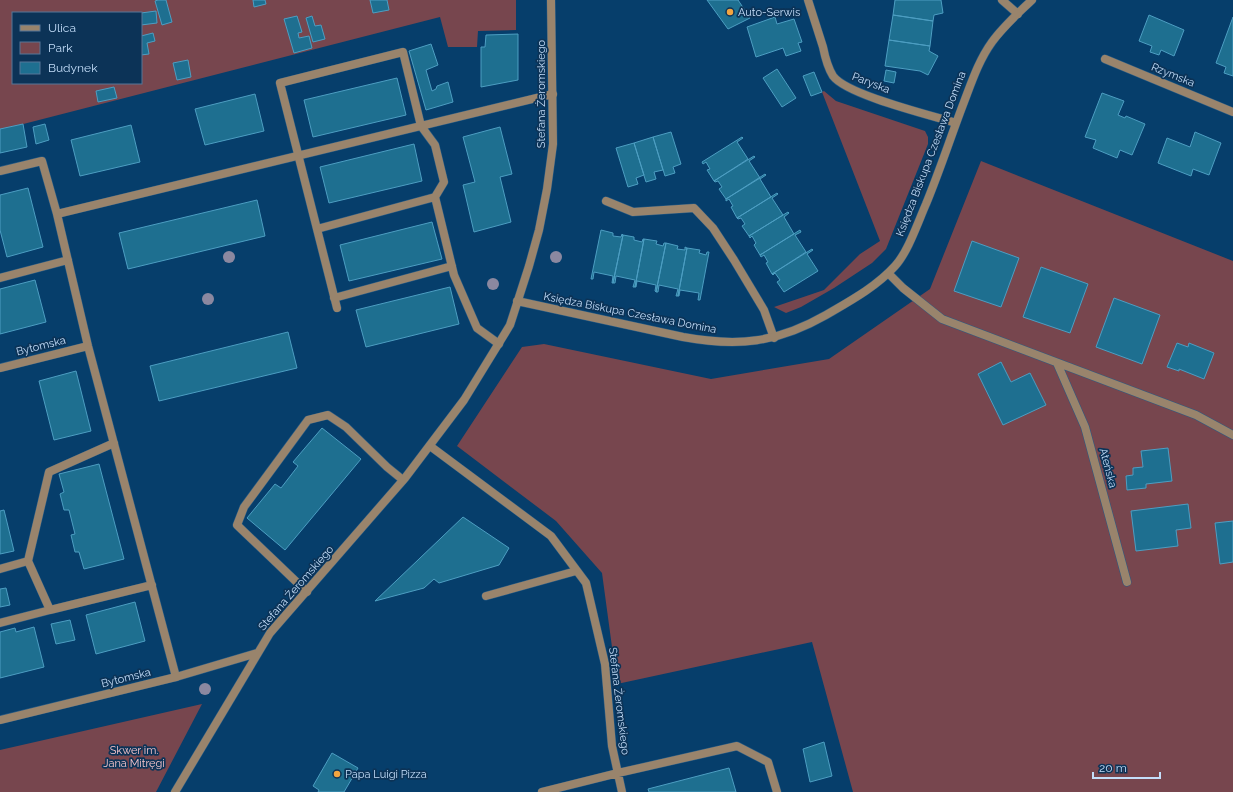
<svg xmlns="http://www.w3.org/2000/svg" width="1233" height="792" viewBox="0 0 1233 792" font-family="Raleway,sans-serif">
<rect width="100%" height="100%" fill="#063e6b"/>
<!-- green -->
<path fill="#77464e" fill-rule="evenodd" d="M 0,0 L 516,0 L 516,30 L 478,31 L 477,47 L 448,47 L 440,17 L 0,130 ZM 13,13 L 141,13 L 141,83 L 13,83 Z
M 824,91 L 836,101 L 925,131 L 928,137 L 928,144 L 886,249 L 872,263 L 834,288 L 801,307 L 786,313 L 774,307 L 824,290 L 860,254 L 880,241 L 822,92 Z
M 981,161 L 1233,261 L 1233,792 L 853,792 L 812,642 L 617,684 L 602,573 L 556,521 L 457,446 L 522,347 L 544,344 L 711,379 L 829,359 L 930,289 Z
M 202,704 L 156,792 L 0,792 L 0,750 Z"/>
<!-- building -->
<path fill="#1e6f90" stroke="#4d9ec2" d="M 158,0 L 166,0 L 172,22 L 162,25 L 155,1 Z
M 253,0 L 265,0 L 266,4 L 254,7 Z
M 370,0 L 387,0 L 389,10 L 373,13 Z
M 707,0 L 738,0 L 750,18 L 728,29 Z
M 895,0 L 941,0 L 943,13 L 934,15 L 933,21 L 893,15 Z
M 156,11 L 157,23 L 141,25 L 141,13 Z
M 893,15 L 933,21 L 930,46 L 889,40 Z
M 1149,15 L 1184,30 L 1174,56 L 1161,50 L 1159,55 L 1150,52 L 1152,46 L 1139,41 Z
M 297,16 L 302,32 L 298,33 L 299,38 L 309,36 L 312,48 L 294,53 L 284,19 Z
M 312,16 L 315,26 L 321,25 L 325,39 L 313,42 L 306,18 Z
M 775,17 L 777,24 L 794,19 L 802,42 L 798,43 L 801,51 L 786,56 L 783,48 L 756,57 L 747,27 Z
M 1233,17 L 1233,76 L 1224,73 L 1226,67 L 1216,63 Z
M 153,33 L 155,41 L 147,43 L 149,54 L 141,55 L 141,36 Z
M 518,34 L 518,80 L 481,87 L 481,47 L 485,47 L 486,35 Z
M 889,40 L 930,46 L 929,51 L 938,56 L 928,75 L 920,71 L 885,66 Z
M 431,44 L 438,65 L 426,70 L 432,91 L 436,89 L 437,86 L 448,82 L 453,102 L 426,110 L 409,51 Z
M 188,60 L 191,77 L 177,80 L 173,63 Z
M 777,69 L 796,98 L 782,107 L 763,78 Z
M 886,70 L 896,72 L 894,83 L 884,81 Z
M 814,72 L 822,92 L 811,96 L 803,76 Z
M 397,78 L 406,115 L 313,137 L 304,100 Z
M 114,87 L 117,98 L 98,102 L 96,91 Z
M 1102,93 L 1124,101 L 1118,115 L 1125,118 L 1126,116 L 1145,124 L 1132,155 L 1120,150 L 1117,158 L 1093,148 L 1096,140 L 1085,137 Z
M 255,94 L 264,131 L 205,145 L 195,109 Z
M 23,124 L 27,147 L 0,153 L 0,129 Z
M 45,124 L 49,140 L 36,144 L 33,127 Z
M 131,125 L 140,162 L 80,176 L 71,140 Z
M 500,127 L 512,174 L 500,177 L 511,222 L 474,232 L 463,185 L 475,182 L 463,137 Z
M 671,132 L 681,164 L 673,167 L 675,173 L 665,176 L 653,137 Z
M 1195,132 L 1221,143 L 1209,175 L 1193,169 L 1191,176 L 1158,163 L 1167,138 L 1190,147 Z
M 653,137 L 663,170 L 654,172 L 656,179 L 646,182 L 634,143 Z
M 742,137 L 743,138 L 737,142 L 748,159 L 714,181 L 707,170 L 710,169 L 706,162 L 703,164 L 702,162 Z
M 634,143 L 644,175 L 636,178 L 638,184 L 628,187 L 616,148 Z
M 414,144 L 422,181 L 329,203 L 320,167 Z
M 754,156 L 755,157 L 749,161 L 760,178 L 726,199 L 719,189 L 722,187 L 718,181 L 715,182 L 714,181 Z
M 765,174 L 766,175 L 760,179 L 771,197 L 737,218 L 731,207 L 733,206 L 729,199 L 726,201 L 726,199 Z
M 28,188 L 43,247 L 7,257 L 0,230 L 0,195 Z
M 777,193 L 778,194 L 772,198 L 783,215 L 749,236 L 742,226 L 745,224 L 741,218 L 738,219 L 737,218 Z
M 257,200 L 265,236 L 128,269 L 119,233 Z
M 788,212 L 789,213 L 784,217 L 794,234 L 760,255 L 754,245 L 756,243 L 752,236 L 750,238 L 749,236 Z
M 432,222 L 442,259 L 349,281 L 340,245 Z
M 601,230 L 613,233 L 613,236 L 621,237 L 622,234 L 623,235 L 613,283 L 612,283 L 613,276 L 594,272 L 593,279 L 591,279 Z
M 800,230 L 801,232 L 795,235 L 806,252 L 772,274 L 766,263 L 768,262 L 764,255 L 761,257 L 760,255 Z
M 623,235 L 634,237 L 634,240 L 642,242 L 643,239 L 644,239 L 635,287 L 633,287 L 635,280 L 616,276 L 615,283 L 613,283 Z
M 644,239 L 657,241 L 656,244 L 663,246 L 664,243 L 666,243 L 656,292 L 655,291 L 656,285 L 637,281 L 636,287 L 635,287 Z
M 972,241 L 1019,258 L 1001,307 L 954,291 Z
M 666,243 L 678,246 L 677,249 L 685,250 L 685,247 L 687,248 L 678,296 L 676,296 L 678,289 L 659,285 L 658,292 L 656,292 Z
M 687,248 L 700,250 L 699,253 L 706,255 L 707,252 L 709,252 L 700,300 L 698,300 L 699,293 L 680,290 L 679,296 L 678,296 Z
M 812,249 L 813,250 L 807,254 L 818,271 L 784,292 L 777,282 L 780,280 L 775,273 L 773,275 L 772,274 Z
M 1041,267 L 1088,284 L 1070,333 L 1023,317 Z
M 35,280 L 46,322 L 0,334 L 0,289 Z
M 450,287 L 459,324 L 366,347 L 356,310 Z
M 1114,298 L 1160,315 L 1142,364 L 1096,347 Z
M 288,332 L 297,368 L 159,401 L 150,366 Z
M 1177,343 L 1188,347 L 1189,343 L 1214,353 L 1204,379 L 1179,369 L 1179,371 L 1167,367 Z
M 1001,362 L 1011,382 L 1030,373 L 1046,405 L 1003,425 L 978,374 Z
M 76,371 L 91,431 L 54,440 L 39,381 Z
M 322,428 L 361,459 L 285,550 L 247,518 L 275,484 L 281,488 L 298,466 L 293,462 Z
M 1168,448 L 1172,481 L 1146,484 L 1146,488 L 1127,490 L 1126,476 L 1133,475 L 1133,468 L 1143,467 L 1141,451 Z
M 99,464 L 124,559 L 84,569 L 79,552 L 75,552 L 71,535 L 75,534 L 69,510 L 64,510 L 60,494 L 64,492 L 59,474 Z
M 1188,504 L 1191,528 L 1176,530 L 1178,546 L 1136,551 L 1131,511 Z
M 4,510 L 14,551 L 0,554 L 0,511 Z
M 463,517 L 509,548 L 499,565 L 439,583 L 434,579 L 424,588 L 375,601 Z
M 1233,521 L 1233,562 L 1220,564 L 1215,523 Z
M 6,588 L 10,605 L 0,607 L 0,589 Z
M 135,602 L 145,641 L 96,654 L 86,615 Z
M 70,620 L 75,640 L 56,644 L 51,624 Z
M 34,627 L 44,667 L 0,678 L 0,632 L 15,628 L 16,632 Z
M 824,742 L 832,776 L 810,782 L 803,749 Z
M 332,753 L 358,768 L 344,792 L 318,792 L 319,790 L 313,786 Z
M 729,768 L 736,792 L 649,792 L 648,789 Z"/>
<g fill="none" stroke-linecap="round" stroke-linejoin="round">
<!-- service casing -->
<g stroke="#285b85" stroke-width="9">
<path id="service" d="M 0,171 L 42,161 L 57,214 L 88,346 L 176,677
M 606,201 L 633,212 L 694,208 L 713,228 L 734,260 L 764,310 L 774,338
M 57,214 L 553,94
M 317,229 L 435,197
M 0,278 L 68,260
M 334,298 L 452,266
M 337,308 L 280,83 L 403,52 L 421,126 L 435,145 L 444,182 L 435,197 L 454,275 L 477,328 L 499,344
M 0,368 L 88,346
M 430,446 L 551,536 L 586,583 L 605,664 L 612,746 L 622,792
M 28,561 L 49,472 L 114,443
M 0,569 L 28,561 L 50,610 L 152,585
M 307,592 L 237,525 L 244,507 L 308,420 L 328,415 L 346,427 L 387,467 L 403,480
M 486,596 L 576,571
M 0,623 L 50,610
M 542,792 L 618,773 L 737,746 L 768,762 L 777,792"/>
</g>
<!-- minor casing -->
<g stroke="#285b85" stroke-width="9">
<path id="minor" d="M 808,0 C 813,16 818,31 823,47 C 825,57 828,68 833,76 C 847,95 930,115 956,123
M 1002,0 L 1018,14
M 1105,59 L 1233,112
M 888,273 L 903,288 L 942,319 L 1196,415 L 1233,435
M 517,301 L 683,337 C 738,347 777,343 826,315 C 850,301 876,287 895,266 C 908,252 918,222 926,204 C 940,170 951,136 964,102 C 972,81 979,60 992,42 C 1002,28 1019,12 1032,0
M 1057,363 L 1085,427 L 1127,582
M 0,720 L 176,677 L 257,653
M 175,792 L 270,633 L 405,478 L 464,400 L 510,325 L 529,266 L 539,230 L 547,189 L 553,144 L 551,0"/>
</g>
<!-- service -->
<use href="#service" stroke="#99846c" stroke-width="8"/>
<!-- minor -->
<use href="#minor" stroke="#99846c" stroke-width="8"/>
</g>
<!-- trees -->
<g fill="#8b88a0">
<circle cx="229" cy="257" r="6"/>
<circle cx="556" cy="257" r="6"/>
<circle cx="493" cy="284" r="6"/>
<circle cx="208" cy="299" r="6"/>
<circle cx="205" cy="689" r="6"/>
</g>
<!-- markers -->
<g fill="#f2a540" stroke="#0c3357" stroke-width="1.5">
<circle cx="730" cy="12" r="4"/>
<circle cx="337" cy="774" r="4"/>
</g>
<g text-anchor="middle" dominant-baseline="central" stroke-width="3.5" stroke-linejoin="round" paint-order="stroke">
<!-- poi labels -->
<g font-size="11" fill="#c4defa" stroke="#0c3357" text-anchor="start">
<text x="738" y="12">Auto-Serwis</text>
<text x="345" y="774">Papa Luigi Pizza</text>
</g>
<!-- street labels -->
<g font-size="11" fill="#c4defa" stroke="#0c3357">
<text transform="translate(1173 75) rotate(22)">Rzymska</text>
<text transform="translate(871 83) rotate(21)">Paryska</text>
<text transform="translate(541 94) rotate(-90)">Stefana Żeromskiego</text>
<text transform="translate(931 154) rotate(-69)">Księdza Biskupa Czesława Domina</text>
<text transform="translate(630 313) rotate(11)">Księdza Biskupa Czesława Domina</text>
<text transform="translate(41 346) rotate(-14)">Bytomska</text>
<text transform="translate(1108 468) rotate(75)">Ateńska</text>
<text transform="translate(296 588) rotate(-49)">Stefana Żeromskiego</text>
<text transform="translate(126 678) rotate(-14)">Bytomska</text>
<text transform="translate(619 701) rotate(83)">Stefana Żeromskiego</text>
</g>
<!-- park labels -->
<g font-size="11" fill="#f7c5cb" stroke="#0c3357">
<text x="134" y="750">Skwer im.<tspan x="134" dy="13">Jana Mitręgi</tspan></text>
</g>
</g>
<!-- legend -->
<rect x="12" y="12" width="130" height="72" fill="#0c3357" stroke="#567798"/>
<rect x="20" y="25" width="20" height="6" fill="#99846c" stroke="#567798"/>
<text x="48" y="32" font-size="12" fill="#c4defa">Ulica</text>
<rect x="20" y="42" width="20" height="12" fill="#77464e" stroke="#567798"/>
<text x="48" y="52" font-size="12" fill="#c4defa">Park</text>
<rect x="20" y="62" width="20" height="12" fill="#1e6f90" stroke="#567798"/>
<text x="48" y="72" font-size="12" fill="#c4defa">Budynek</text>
<!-- scale -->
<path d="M1093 772v6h67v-6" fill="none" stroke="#c4defa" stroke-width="2"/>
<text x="1099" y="772" font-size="12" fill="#c4defa" stroke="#0c3357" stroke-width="3" paint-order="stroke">20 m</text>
</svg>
